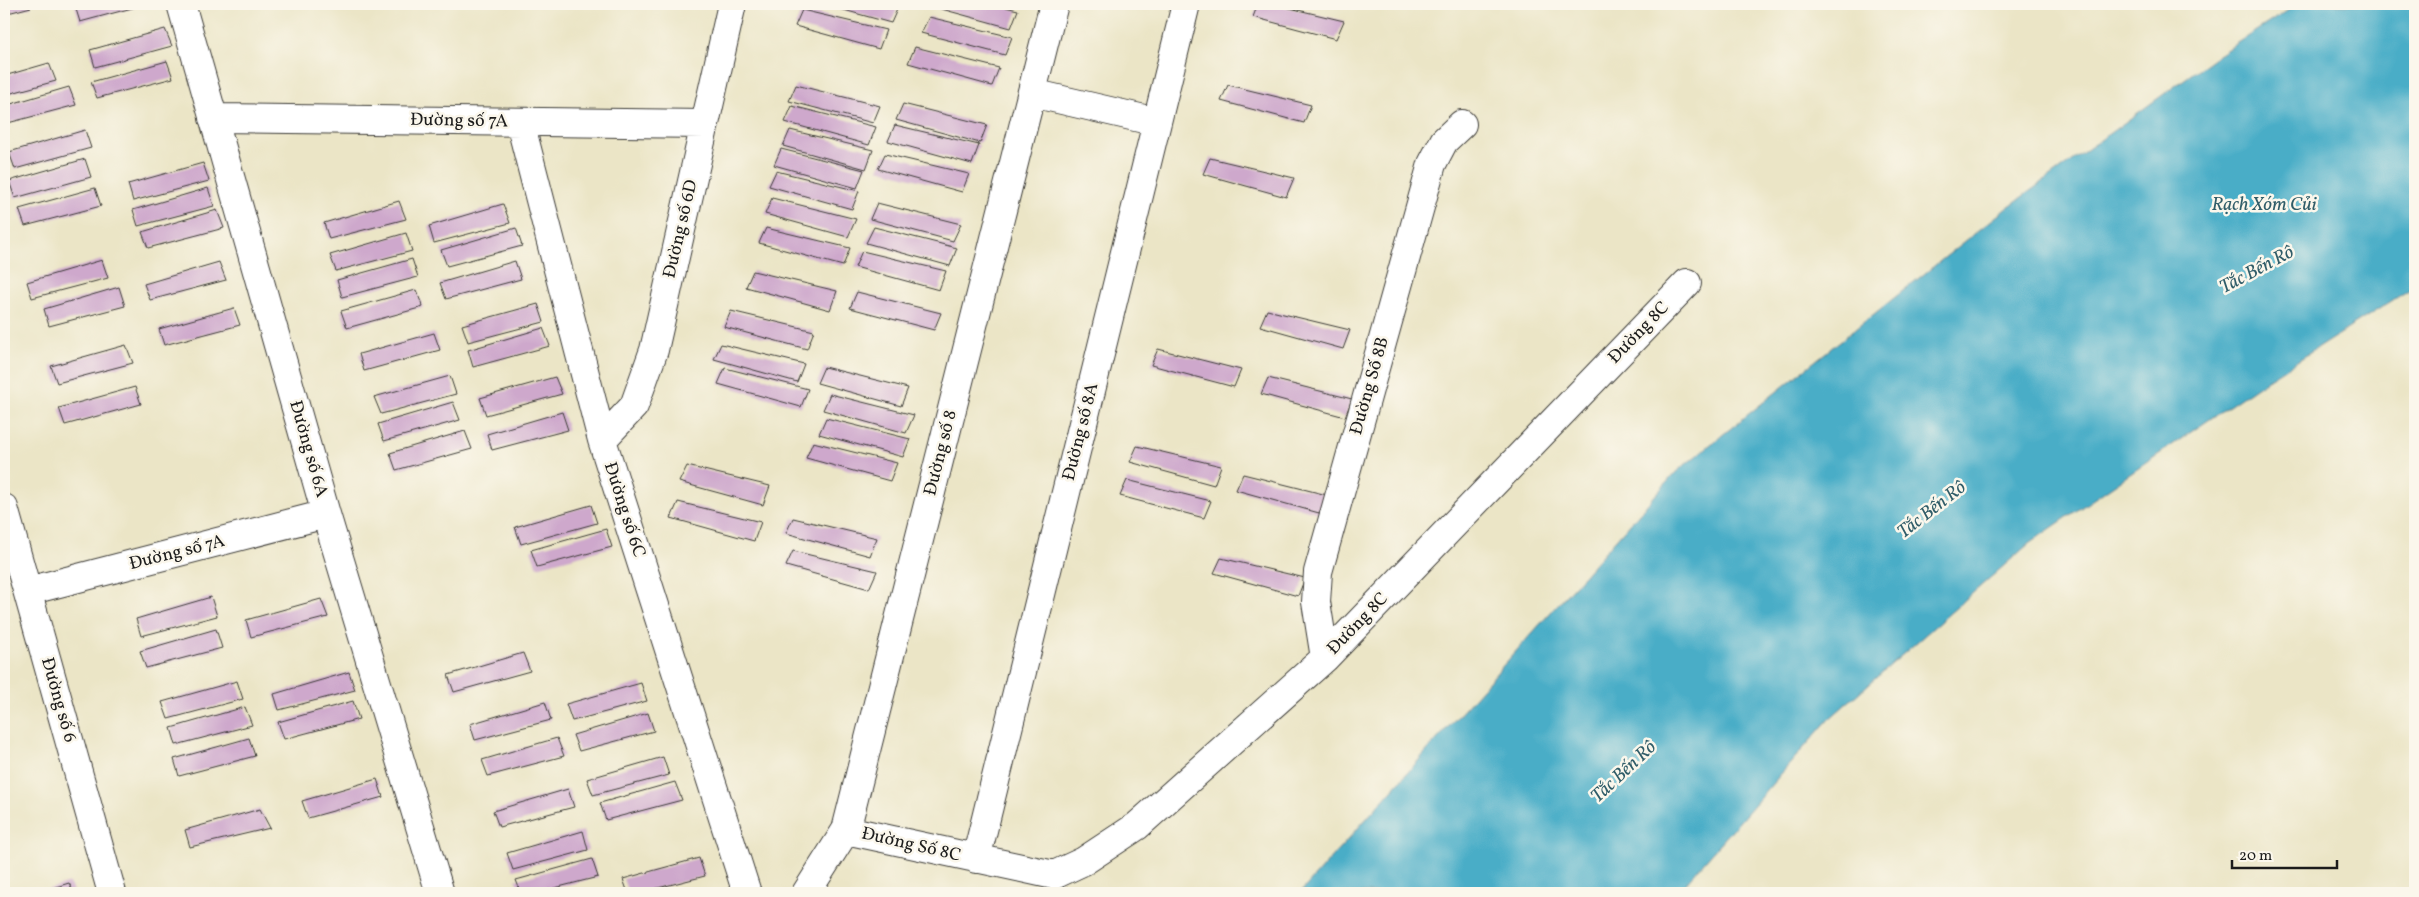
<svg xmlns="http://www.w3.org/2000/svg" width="2419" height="897" viewBox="0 0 2419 897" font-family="Vollkorn,serif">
<rect width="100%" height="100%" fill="#fbf7ec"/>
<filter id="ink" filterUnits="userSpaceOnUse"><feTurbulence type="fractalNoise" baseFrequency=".02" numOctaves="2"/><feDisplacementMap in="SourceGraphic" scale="10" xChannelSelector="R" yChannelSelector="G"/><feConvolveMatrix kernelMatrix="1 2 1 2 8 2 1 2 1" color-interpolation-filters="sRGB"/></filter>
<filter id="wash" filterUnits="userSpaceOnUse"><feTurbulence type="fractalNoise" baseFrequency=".0096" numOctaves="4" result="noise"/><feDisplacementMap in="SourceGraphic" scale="20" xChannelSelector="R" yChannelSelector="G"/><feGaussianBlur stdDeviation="1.12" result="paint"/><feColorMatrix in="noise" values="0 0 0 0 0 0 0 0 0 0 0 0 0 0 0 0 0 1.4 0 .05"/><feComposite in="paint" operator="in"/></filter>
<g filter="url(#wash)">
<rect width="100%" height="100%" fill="#ebe5c6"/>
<!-- water -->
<path fill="#48adc7" stroke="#326472" d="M 2298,4 L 2415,4 L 2415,286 L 2261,384 L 2031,542 L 1829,719 L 1677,893 L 1300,893 L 1676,472 L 2008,207 L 2215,57 Z"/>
<g id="blocks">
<!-- building -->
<path fill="#cea8cc" d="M 4,4 L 30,4 L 31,7 L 4,14 Z
M 81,4 L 147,4 L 80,22 L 75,6 Z
M 822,4 L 893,4 L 899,5 L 891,23 Z
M 928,4 L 992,4 L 1018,10 L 1011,28 L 927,5 Z
M 1258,4 L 1273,4 L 1344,21 L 1336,39 L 1253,17 Z
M 802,10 L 886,30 L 879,49 L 795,26 Z
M 929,17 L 1012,37 L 1005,55 L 921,33 Z
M 165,29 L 172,46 L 95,67 L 90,50 Z
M 915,47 L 999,68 L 992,86 L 908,63 Z
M 167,61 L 173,78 L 97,98 L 91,82 Z
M 49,63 L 56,81 L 4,95 L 4,76 Z
M 796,85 L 880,106 L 873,123 L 789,101 Z
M 1228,85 L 1311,105 L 1304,123 L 1221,101 Z
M 69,87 L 76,105 L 4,124 L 4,106 Z
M 903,104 L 987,125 L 980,143 L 896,120 Z
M 792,106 L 876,127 L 869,145 L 785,122 Z
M 895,125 L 979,145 L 972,164 L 888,141 Z
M 85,130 L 91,148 L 15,169 L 9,152 Z
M 790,130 L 873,150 L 866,169 L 783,146 Z
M 781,149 L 864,170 L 857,188 L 774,165 Z
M 885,154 L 969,174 L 962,192 L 878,169 Z
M 1210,158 L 1294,178 L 1286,197 L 1203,174 Z
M 85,159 L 91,177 L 15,198 L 9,181 Z
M 203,163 L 209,181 L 133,201 L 128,184 Z
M 776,171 L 859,191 L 852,209 L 769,186 Z
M 95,188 L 101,206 L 25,226 L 19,209 Z
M 208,188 L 214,206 L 138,226 L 133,210 Z
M 772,198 L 856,219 L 848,237 L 765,214 Z
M 399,201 L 406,219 L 329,239 L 324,223 Z
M 877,203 L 961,224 L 953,241 L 870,219 Z
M 503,204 L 510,223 L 434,243 L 429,226 Z
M 217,210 L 224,228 L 148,248 L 142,232 Z
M 874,227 L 957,248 L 950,266 L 866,243 Z
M 516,228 L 522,246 L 447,266 L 441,250 Z
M 766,228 L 850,248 L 843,266 L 759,243 Z
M 406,233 L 412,251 L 336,271 L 330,255 Z
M 862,251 L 946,271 L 939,290 L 855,267 Z
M 412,259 L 418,277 L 342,297 L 337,280 Z
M 102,260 L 108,278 L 32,298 L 27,282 Z
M 515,261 L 521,279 L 446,299 L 440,283 Z
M 219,262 L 226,280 L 150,300 L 144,284 Z
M 753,271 L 837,291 L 830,310 L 746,287 Z
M 119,287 L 125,306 L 49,326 L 44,309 Z
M 416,290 L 423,307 L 347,328 L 341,311 Z
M 857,292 L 941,313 L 934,330 L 850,308 Z
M 538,304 L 544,322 L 468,342 L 462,325 Z
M 234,308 L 240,325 L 164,345 L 159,329 Z
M 1267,310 L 1350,330 L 1343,349 L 1260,326 Z
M 731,311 L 814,331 L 807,349 L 724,327 Z
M 543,328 L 550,346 L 473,367 L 468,350 Z
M 434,333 L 440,350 L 364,371 L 359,354 Z
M 721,344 L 804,364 L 797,382 L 714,359 Z
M 126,345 L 133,363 L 57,383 L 51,366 Z
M 1158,349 L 1241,370 L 1234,387 L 1151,365 Z
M 824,367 L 908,388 L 901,406 L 817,383 Z
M 725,368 L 808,389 L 801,407 L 718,384 Z
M 450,376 L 456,394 L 381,414 L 374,397 Z
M 555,377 L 562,394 L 486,415 L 480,398 Z
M 1268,378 L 1352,399 L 1345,417 L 1261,394 Z
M 135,387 L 141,404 L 65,425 L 59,408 Z
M 830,394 L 914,415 L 906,433 L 823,410 Z
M 453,402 L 460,420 L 384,441 L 378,424 Z
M 562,412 L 568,430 L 492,450 L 487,434 Z
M 826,418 L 910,439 L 903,457 L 819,434 Z
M 465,431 L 472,449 L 396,470 L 390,453 Z
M 813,442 L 897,463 L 890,481 L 806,458 Z
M 1137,446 L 1221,466 L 1214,485 L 1130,462 Z
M 687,466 L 770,486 L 763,505 L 679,482 Z
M 1243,474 L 1327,495 L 1319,513 L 1236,490 Z
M 1127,480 L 1211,501 L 1204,518 L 1120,496 Z
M 678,502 L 761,522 L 754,541 L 671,518 Z
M 591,505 L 597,523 L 521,544 L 515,527 Z
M 793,518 L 877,538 L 870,556 L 786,533 Z
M 606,529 L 612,547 L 537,567 L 531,550 Z
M 793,551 L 877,571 L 869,589 L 786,566 Z
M 1221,558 L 1305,578 L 1298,596 L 1214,573 Z
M 211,597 L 217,616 L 141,636 L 136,619 Z
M 321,599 L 328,617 L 251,637 L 246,620 Z
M 216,629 L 222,648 L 146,668 L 140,651 Z
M 523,653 L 530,671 L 454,692 L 448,675 Z
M 349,672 L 355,690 L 279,710 L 274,694 Z
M 237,681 L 243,699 L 168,719 L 162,702 Z
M 641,683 L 647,701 L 572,721 L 566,704 Z
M 353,701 L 359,719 L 284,739 L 278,722 Z
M 545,702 L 551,720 L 475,740 L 470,724 Z
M 245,707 L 252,725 L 176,745 L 171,728 Z
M 648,713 L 654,731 L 579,751 L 573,735 Z
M 249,738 L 255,756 L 179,776 L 174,759 Z
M 557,738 L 564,756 L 488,776 L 482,760 Z
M 663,757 L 669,775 L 593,795 L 587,779 Z
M 377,779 L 383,797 L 308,818 L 302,801 Z
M 675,782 L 682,800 L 606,820 L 600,803 Z
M 568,789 L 574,807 L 499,827 L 493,811 Z
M 260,809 L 270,828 L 190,847 L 185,830 Z
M 583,831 L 588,850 L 513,870 L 507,853 Z
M 699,858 L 705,876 L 638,893 L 628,893 L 623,879 Z
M 592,859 L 598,877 L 535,893 L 521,893 L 516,880 Z
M 69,883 L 74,893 L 36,893 Z"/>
</g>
</g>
<g filter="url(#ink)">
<use href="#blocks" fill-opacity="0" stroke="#3b3a36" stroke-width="1"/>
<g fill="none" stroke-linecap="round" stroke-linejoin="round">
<!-- street casing -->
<g stroke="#3b3a36" stroke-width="30">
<path id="street" d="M 181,4 L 326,514 L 440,893
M 1032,93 L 1157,122
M 213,118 L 705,124
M 520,122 L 602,440 L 747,893
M 602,440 L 634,406 L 654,350 L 732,4
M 4,508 L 112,893
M 28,591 L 326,514
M 1325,658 L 1316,602 L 1318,572 L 1432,164 L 1444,141 L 1462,124
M 846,830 L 1054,875 L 1084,861 L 1137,826 L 1325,658 L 1687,283
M 976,859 L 1186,4
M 806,893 L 846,830 L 1054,4"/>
</g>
<!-- street -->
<use href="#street" stroke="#fff" stroke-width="28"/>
</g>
</g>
<g text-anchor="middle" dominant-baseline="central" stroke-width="5" stroke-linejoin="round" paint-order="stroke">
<!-- street labels -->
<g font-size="18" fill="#1c1c1c" stroke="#fbf7ec">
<text transform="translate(459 121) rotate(1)">Đường số 7A</text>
<text transform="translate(681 229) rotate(-77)">Đường số 6D</text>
<text transform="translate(1639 333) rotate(-46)">Đường 8C</text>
<text transform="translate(1370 386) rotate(-74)">Đường Số 8B</text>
<text transform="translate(1081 432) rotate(-76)">Đường số 8A</text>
<text transform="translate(308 449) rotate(74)">Đường số 6A</text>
<text transform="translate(941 453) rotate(-76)">Đường số 8</text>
<text transform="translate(624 510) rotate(72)">Đường số 6C</text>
<text transform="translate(177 553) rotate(-14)">Đường số 7A</text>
<text transform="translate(1358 624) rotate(-46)">Đường 8C</text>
<text transform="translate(58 700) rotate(74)">Đường số 6</text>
<text transform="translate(911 845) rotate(13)">Đường Số 8C</text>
</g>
<!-- water labels -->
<g font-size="19" font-style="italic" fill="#305d69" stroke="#fbf7ec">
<text x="2264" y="205">Rạch Xóm Củi</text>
<text transform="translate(2257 270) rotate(-28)">Tắc Bến Rô</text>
<text transform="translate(1932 510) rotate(-38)">Tắc Bến Rô</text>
<text transform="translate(1624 772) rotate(-43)">Tắc Bến Rô</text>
</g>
</g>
<!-- margin -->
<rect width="2419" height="897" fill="none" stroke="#fbf7ec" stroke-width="20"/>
<!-- scale -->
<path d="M2232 860v8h105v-8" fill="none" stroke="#1c1c1c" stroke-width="2.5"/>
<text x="2239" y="860" font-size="15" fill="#1c1c1c" stroke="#fbf7ec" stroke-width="4" paint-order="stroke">20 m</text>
</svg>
